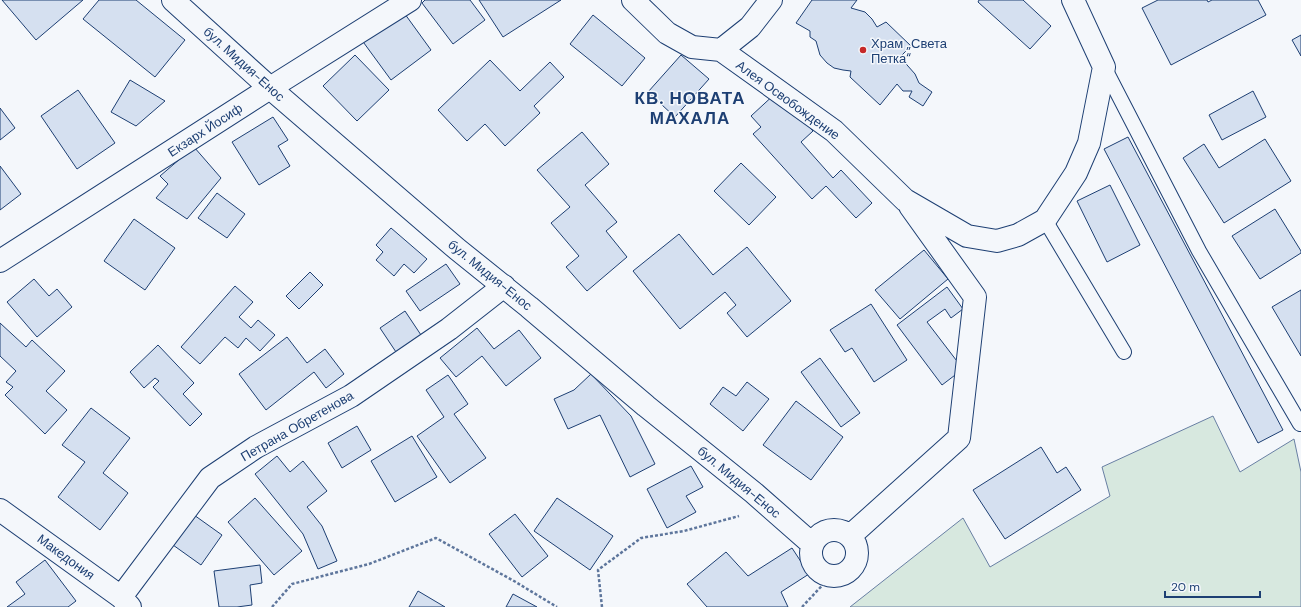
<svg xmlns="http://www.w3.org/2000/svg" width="1301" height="607" viewBox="0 0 1301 607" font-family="'DM Sans',sans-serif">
<rect width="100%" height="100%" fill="#f4f7fb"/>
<!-- green -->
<path fill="#d7e8df" stroke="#687fa3" d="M 1213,416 L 1240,472 L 1294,439 L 1301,472 L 1301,607 L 850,607 L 963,518 L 990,567 L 1110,496 L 1102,467 Z"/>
<!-- building -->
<path fill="#d5e0f0" stroke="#1d3f73" d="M 2,0 L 83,0 L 36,40 Z
M 99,0 L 136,0 L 185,40 L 155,77 L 83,19 Z
M 425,0 L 470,0 L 485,20 L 453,44 L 422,3 Z
M 479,0 L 561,0 L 503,37 Z
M 812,0 L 857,0 L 851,8 L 865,12 L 872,19 L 877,27 L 886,22 L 911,46 L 900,57 L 915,74 L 919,83 L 932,92 L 923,106 L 909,97 L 912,91 L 903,91 L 897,84 L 880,105 L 850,77 L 851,71 L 843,70 L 834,68 L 827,63 L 820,55 L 816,41 L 810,37 L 810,31 L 796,23 Z
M 979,0 L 1023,0 L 1051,26 L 1030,49 L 978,2 Z
M 1158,0 L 1207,0 L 1208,2 L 1212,0 L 1258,0 L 1266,15 L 1171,65 L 1142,8 Z
M 402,10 L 431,50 L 391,80 L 361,39 Z
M 593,15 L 645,58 L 622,86 L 570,44 Z
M 1301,35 L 1301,56 L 1292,40 Z
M 355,55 L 389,90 L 357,121 L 323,86 Z
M 681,55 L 709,79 L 675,117 L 648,92 Z
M 490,60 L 520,91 L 550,62 L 564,77 L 534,106 L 540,113 L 505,146 L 485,124 L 467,141 L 438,110 Z
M 130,80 L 165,101 L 136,126 L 111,112 Z
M 78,90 L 115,143 L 77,169 L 41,116 Z
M 1253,91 L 1266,117 L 1222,140 L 1209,115 Z
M 777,92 L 813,131 L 801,142 L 833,178 L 841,170 L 872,203 L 856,218 L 826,186 L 812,199 L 753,134 L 761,127 L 751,116 Z
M 0,108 L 15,128 L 0,140 Z
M 273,117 L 288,140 L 278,146 L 290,166 L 259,185 L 232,142 Z
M 582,132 L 609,164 L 585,185 L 617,222 L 606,231 L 627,257 L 587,291 L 566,267 L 579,256 L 551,223 L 570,207 L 537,170 Z
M 1128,137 L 1283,430 L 1258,443 L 1104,149 Z
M 1265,139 L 1291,181 L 1224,223 L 1183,158 L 1204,144 L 1219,168 Z
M 194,147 L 221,178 L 187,219 L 156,198 L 168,184 L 160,176 Z
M 741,163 L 776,197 L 749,225 L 714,191 Z
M 0,166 L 21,194 L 0,210 Z
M 1110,185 L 1140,245 L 1107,262 L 1077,201 Z
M 217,193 L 245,214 L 227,238 L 198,218 Z
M 1275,209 L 1301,251 L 1301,253 L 1260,279 L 1232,236 Z
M 134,219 L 175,248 L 145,290 L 104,261 Z
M 391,228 L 427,259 L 414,273 L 404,264 L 394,276 L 376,260 L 383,252 L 376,245 Z
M 679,234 L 713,275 L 747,247 L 791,301 L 747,337 L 727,313 L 736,305 L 725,292 L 680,329 L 633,271 Z
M 924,250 L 948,279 L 900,319 L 875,290 Z
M 446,264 L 460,284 L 420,311 L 406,291 Z
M 310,272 L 323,285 L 299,309 L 286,296 Z
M 34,279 L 49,296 L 57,289 L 72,307 L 37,337 L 7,302 Z
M 235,286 L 253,302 L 239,317 L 251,328 L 258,320 L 275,335 L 260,351 L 246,338 L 238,348 L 225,337 L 200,364 L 181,347 Z
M 947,287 L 963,309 L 951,318 L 945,309 L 927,322 L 963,369 L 942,385 L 897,325 Z
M 1301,290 L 1301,356 L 1272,307 Z
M 871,304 L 907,360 L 874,382 L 852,348 L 845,352 L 830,330 Z
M 405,311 L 425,341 L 400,358 L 380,328 Z
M 0,323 L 26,347 L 32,340 L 65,371 L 46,391 L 67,410 L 45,434 L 5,395 L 13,387 L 6,382 L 16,371 L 0,356 Z
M 477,328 L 494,349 L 519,330 L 541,358 L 506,386 L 482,356 L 456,377 L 440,358 Z
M 287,337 L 307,363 L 325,349 L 344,374 L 326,388 L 314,372 L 266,410 L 239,374 Z
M 158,345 L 194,383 L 183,394 L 202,414 L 190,426 L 153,387 L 159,381 L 155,378 L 144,388 L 130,372 Z
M 820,358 L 860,413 L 841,427 L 801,372 Z
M 591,374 L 631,416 L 655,464 L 630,477 L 600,415 L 568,429 L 554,399 L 574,390 Z
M 448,375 L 468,404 L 454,414 L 486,458 L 450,483 L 417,436 L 444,417 L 426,390 Z
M 747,382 L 769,399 L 743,431 L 710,404 L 723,387 L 736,396 Z
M 796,401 L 843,437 L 811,480 L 763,445 Z
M 91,408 L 130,438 L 103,473 L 128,493 L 100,530 L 58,497 L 85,462 L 62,445 Z
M 357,426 L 371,450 L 342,468 L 328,443 Z
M 412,436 L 437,477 L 395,502 L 371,461 Z
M 1041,447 L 1057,473 L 1066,467 L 1081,490 L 1005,539 L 973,490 Z
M 277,456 L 290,472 L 303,461 L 327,491 L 307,507 L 322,526 L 337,561 L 318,569 L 303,534 L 255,474 Z
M 691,466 L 703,487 L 686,496 L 696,512 L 667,528 L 647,489 Z
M 255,498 L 302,551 L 274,575 L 228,522 Z
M 557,498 L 613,536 L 590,570 L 534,531 Z
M 515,514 L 548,556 L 522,577 L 489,534 Z
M 194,515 L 222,535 L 201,565 L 173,545 Z
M 792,548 L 809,574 L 781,592 L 788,607 L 707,607 L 687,584 L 726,552 L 748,576 Z
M 45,560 L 76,601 L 68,607 L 7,607 L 25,594 L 16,582 Z
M 260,565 L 262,583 L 250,585 L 252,605 L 237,607 L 219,607 L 214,571 Z
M 418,591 L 445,607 L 409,607 Z
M 513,594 L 537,607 L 506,607 Z"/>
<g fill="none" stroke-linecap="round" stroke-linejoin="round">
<!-- service casing -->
<g stroke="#1d3f73" stroke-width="16">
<path id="service" d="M 1104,67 L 1199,251 L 1300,424
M 1045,220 L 1124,352"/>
</g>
<!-- minor casing -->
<g stroke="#1d3f73" stroke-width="24">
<path id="minor" d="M 173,0 L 270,88 L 457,249 L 529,307 L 646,406 L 754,493 L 812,544
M 633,0 L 667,33 L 692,47 L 721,50 L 834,131 L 905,200 L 967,236 L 997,241 L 1018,235 L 1045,220 L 1076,173 L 1089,143 L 1104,67 L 1073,0
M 721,50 L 750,27 L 771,0
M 0,261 L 270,88 L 410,0
M 0,510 L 121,597 L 130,607
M811 553a23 23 0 1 1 46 0a23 23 0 1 1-46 0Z
M 850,536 L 959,438 L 975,297 L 910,206
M 121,597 L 210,478 L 256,447 L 351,396 L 449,329 L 504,286"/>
</g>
<!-- path -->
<path stroke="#5e769c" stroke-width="2.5" stroke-dasharray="3 2" stroke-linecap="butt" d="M 272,607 L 292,584 L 369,564 L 436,538 L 514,581 L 557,607
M 602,607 L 598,570 L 641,538 L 684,531 L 739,516
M 802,607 L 831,576"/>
<!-- service -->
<use href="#service" stroke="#f4f7fb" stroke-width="14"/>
<!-- minor -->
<use href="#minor" stroke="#f4f7fb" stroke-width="22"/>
</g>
<!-- markers -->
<circle fill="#c62828" stroke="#f4f7fb" stroke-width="1.5" cx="863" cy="50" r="4"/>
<g text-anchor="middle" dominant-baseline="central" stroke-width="3" stroke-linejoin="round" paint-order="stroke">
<!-- poi labels -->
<g font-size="13" fill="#1d3f73" stroke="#f4f7fb" text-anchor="start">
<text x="871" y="43">Храм „Света<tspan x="871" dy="15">Петка“</tspan></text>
</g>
<!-- street labels -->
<g font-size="13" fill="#1d3f73" stroke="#f4f7fb">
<text transform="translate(244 64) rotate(42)">бул. Мидия-Енос</text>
<text transform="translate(788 100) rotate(36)">Алея Освобождение</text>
<text transform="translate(205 130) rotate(-33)">Екзарх Йосиф</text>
<text transform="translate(490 275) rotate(39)">бул. Мидия-Енос</text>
<text transform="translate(297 426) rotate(-30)">Петрана Обретенова</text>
<text transform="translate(739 482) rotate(40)">бул. Мидия-Енос</text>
<text transform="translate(66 557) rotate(36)">Македония</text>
</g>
<!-- district labels -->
<g font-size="17" font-weight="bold" letter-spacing="1" fill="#1d3f73" stroke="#f4f7fb">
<text x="690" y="98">КВ. НОВАТА<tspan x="690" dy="20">МАХАЛА</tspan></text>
</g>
</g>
<!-- scale -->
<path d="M1165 591v6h95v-6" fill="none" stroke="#1d3f73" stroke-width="2"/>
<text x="1171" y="591" font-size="12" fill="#1d3f73" stroke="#f4f7fb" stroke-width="3" paint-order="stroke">20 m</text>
</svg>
